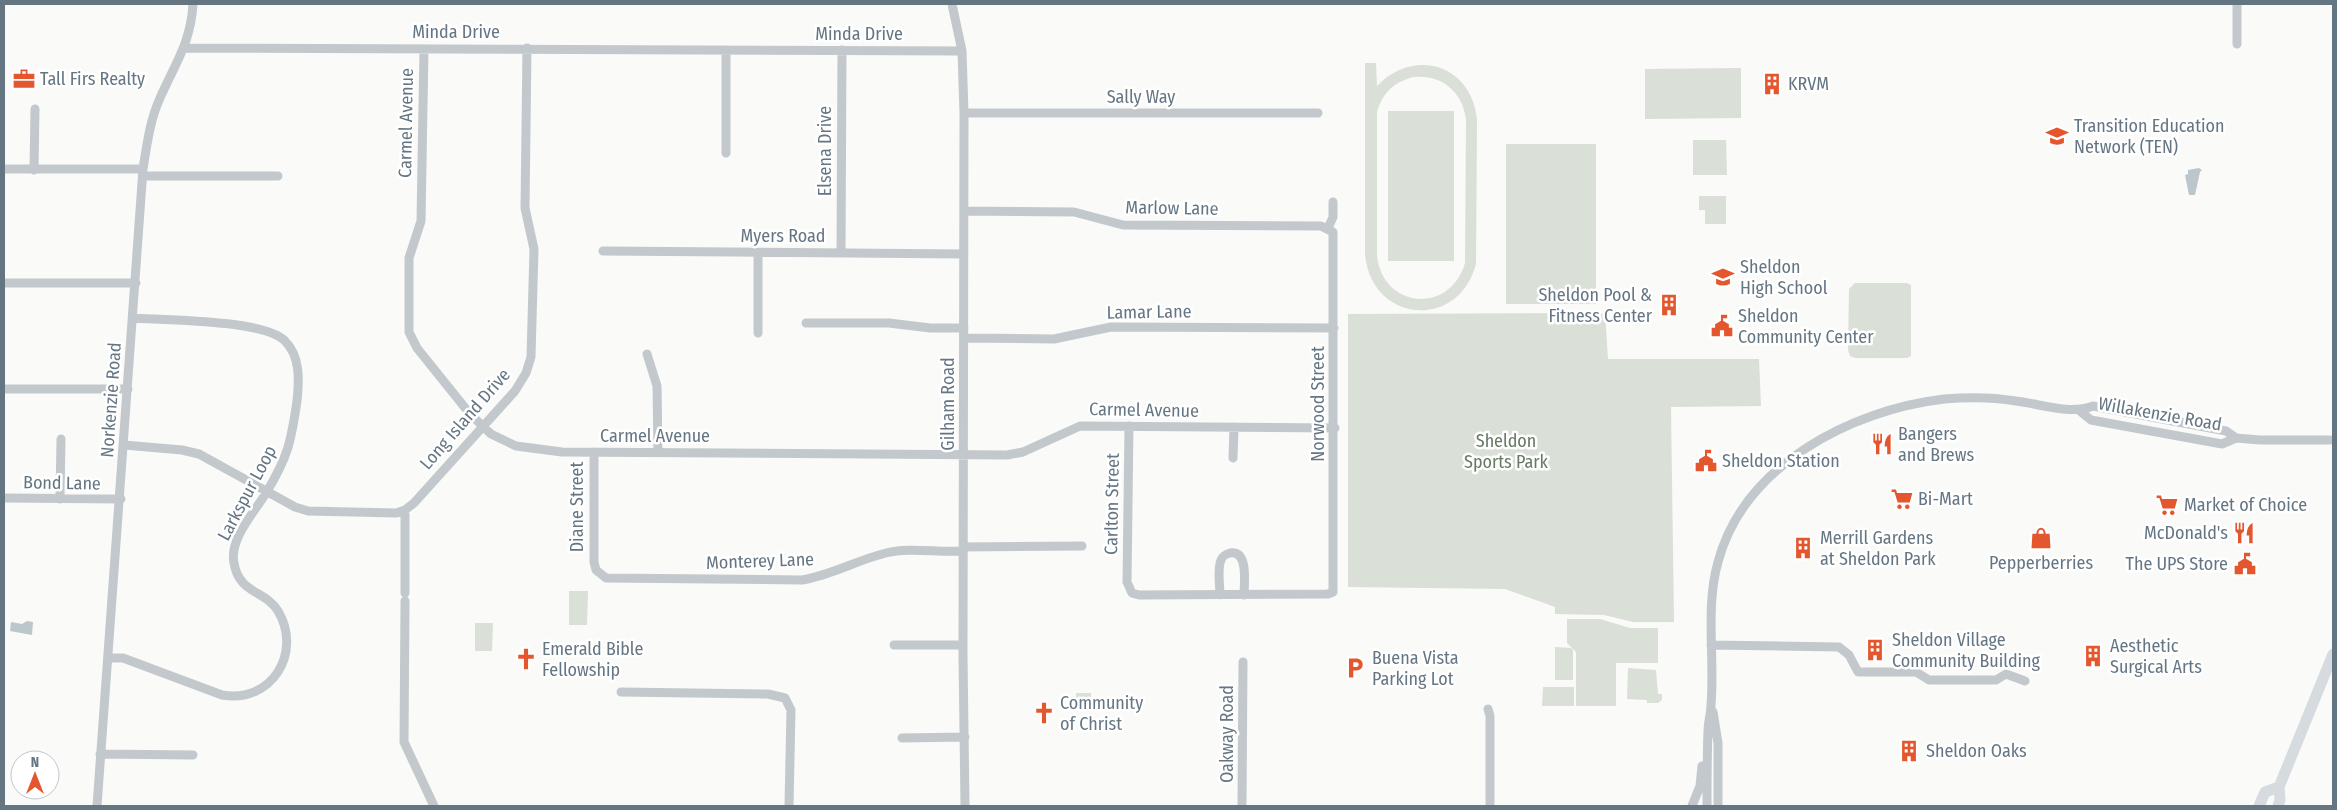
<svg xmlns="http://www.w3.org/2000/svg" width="2337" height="810" viewBox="0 0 2337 810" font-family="'Fira Sans Condensed',sans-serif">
<rect width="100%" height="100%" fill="#fafaf8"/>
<!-- green -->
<path fill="#dadfd7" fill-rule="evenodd" d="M 1365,63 L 1376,63 L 1377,86 C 1415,47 1472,65 1477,120 L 1476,264 C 1458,331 1372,323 1365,255 ZM 1413,77 C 1442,74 1463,92 1466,120 L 1465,263 C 1450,315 1382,309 1377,255 L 1377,112 C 1382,93 1394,82 1413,77 Z
M 1741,68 L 1741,118 L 1645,119 L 1645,69 Z
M 1388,111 L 1454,111 L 1454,261 L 1388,261 Z
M 1693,140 L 1726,140 L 1727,175 L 1693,175 Z
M 1506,144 L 1596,144 L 1596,304 L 1506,304 Z
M 1699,196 L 1726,196 L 1726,224 L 1705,224 L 1705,210 L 1699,210 Z
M 1855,283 L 1907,283 L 1911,285 L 1911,356 L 1907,358 L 1855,358 L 1850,356 L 1848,350 L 1849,289 Z
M 1605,313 L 1608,359 L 1759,359 L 1761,406 L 1671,407 L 1674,622 L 1633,622 L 1604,615 L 1555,614 L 1555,607 L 1505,589 L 1348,587 L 1348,314 Z
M 569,591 L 588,591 L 587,625 L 569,625 Z
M 1567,619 L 1600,619 L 1630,628 L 1658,628 L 1658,663 L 1616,663 L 1616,706 L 1576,706 L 1576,652 L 1567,643 Z
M 475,623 L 493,623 L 492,651 L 475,651 Z
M 1555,647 L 1571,648 L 1573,650 L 1573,680 L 1555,680 Z
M 1628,668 L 1656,670 L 1658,694 L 1662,694 L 1662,700 L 1658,703 L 1647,703 L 1647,700 L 1627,699 Z
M 1543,687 L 1574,687 L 1574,706 L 1542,706 Z
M 1076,693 L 1091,693 L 1091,710 L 1077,710 Z"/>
<!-- water -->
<path fill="#bbc7cb" d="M 2199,168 L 2202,170 L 2200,172 L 2195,195 L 2189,195 L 2185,175 L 2188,174 L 2188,170 Z
M 27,621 L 33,622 L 32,635 L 10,631 L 11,622 L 22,624 Z"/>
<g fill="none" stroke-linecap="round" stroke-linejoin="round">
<!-- minor -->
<path stroke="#c3c8cc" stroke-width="9" d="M 952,4 L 962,51 L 964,113 L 963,656 L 965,806
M 2237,4 L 2237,44
M 185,48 L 962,51
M 424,49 L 421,221 L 409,258 L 409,332 L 417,348 L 470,414 L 491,434 L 516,446 L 562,452 L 1007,455 L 1023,452 L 1080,426 L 1335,428
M 726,50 L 726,153
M 964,113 L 1318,113
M 4,169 L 143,169
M 34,170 L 35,109
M 143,176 L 278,176
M 964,211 L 1074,212 L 1123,225 L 1321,226 L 1333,232 L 1333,592 L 1328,594 L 1139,595 L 1132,593 L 1127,582 L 1129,426
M 1328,228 L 1333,217 L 1333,202
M 603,251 L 964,254
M 758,253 L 758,333
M 841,253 L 842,50
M 4,283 L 136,283
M 806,323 L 889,323 L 930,328 L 964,328
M 964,338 L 1054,339 L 1111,327 L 1334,328
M 647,354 L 657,386 L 658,452
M 4,389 L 128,389
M 2080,411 L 2091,420 L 2222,444 L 2236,438
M 124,445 L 182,450 L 199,454 L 295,507 L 308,511 L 396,513 L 405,510 L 414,503 L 515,391 L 526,373 L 531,357 L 534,249 L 525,208 L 527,48
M 594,452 L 594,562 L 596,570 L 606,578 L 802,580 C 832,575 857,560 886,553 C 911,547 938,553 963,551
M 1233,458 L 1234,427
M 4,498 L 121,499
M 60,499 L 61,439
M 405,510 L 405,593
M 963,547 L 1082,546
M 1220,595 C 1220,585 1217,569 1221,560 C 1222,557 1226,554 1230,553 C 1249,550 1244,584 1244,595
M 405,601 L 404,742 L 434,806
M 894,645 L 963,645
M 1711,645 L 1839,647 L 1849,655 L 1858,672 L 1916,672 L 1929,680 L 1996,680 L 2006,674 L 2025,681
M 108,658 L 123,658 L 222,695 C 271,704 303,653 278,611 C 265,590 239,594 234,563 C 229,539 254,513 266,493 C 288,457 291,442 297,401 C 299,381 301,356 284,340 C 263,320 165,320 133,318
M 621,692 L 768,694 L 785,698 L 791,710 L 789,806
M 1488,709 L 1490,716 L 1490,806
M 1713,712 L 1718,743 L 1718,806
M 902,738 L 965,737
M 100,754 L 193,755
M 97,806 L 143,169 C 147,144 150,120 160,98 C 175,64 191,42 193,4
M 1242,806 L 1243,662
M 1692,806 L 1700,786 L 1702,766
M 1707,806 C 1707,781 1707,756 1708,731 C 1708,722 1711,713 1711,705 C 1715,657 1705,608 1718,562 C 1744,465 1851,410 1944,399 C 1968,397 1992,397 2016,401 C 2041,404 2069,415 2093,406 L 2226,431 L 2236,438 L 2260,440 L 2333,440"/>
<!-- major -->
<path stroke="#d6dbdf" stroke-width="11" d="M 2259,806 L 2265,792 L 2279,787
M 2278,806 L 2280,800 L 2279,787 L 2333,654"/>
</g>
<!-- icons -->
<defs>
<g id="office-bare" transform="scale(1.725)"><path d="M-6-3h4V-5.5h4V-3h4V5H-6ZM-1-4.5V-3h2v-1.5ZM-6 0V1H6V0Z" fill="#e4572e" stroke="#fff" stroke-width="2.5" paint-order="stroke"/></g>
<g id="building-bare" transform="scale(1.725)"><path d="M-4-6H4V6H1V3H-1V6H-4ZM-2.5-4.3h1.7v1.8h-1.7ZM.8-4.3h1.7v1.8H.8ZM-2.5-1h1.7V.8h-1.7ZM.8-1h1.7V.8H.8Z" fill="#e4572e" stroke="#fff" stroke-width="2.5" paint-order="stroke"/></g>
<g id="school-bare" transform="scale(1.725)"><path d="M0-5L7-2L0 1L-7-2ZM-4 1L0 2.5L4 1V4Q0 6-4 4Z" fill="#e4572e" stroke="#fff" stroke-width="2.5" paint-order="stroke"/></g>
<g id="civic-bare" transform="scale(1.725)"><path d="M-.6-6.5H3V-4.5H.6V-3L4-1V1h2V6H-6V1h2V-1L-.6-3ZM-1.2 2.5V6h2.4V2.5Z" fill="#e4572e" stroke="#fff" stroke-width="2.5" paint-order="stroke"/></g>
<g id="restaurant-bare" transform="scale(1.725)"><path d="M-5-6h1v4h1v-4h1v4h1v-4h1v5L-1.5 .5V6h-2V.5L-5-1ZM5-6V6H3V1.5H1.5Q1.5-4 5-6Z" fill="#e4572e" stroke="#fff" stroke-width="2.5" paint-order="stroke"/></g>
<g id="supermarket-bare" transform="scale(1.725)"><path d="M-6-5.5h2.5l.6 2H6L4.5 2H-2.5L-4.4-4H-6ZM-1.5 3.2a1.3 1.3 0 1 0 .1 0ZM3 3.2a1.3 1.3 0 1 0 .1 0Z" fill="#e4572e" stroke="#fff" stroke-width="2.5" paint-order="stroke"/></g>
<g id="shop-bare" transform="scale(1.725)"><path d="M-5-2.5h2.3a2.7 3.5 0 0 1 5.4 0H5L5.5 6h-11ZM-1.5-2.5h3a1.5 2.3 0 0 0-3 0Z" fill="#e4572e" stroke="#fff" stroke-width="2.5" paint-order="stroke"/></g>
<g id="church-bare" transform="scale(1.725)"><path d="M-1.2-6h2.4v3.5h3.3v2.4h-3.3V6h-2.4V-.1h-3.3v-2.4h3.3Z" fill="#e4572e" stroke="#fff" stroke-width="2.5" paint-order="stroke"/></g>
<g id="parking-bare" transform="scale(1.725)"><path d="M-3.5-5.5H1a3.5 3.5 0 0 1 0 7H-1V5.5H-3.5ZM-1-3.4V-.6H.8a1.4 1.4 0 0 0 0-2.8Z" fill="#e4572e" stroke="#fff" stroke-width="2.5" paint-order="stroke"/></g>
</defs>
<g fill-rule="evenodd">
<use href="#office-bare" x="24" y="79"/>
<use href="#building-bare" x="1772" y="84"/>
<use href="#school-bare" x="2057" y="136"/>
<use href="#school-bare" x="1723" y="277"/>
<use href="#building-bare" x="1669" y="305"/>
<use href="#civic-bare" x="1722" y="326"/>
<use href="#restaurant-bare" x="1882" y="444"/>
<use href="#civic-bare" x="1706" y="461"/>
<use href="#supermarket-bare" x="1902" y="499"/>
<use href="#supermarket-bare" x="2167" y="505"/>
<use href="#restaurant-bare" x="2244" y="533"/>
<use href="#shop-bare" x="2041" y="538"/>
<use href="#building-bare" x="1803" y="548"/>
<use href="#civic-bare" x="2245" y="564"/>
<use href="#building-bare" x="1875" y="650"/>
<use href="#building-bare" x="2093" y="656"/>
<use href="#church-bare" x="526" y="659"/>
<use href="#parking-bare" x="1355" y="668"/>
<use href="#church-bare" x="1044" y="713"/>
<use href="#building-bare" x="1909" y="751"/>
</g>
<g text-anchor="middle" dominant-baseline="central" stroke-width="5" stroke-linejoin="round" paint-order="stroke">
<!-- street labels -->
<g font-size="18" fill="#657683" stroke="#fff">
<text x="456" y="32">Minda Drive</text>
<text x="859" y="34">Minda Drive</text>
<text x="1141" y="97">Sally Way</text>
<text transform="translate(406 123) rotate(-89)">Carmel Avenue</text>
<text transform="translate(825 151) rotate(-90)">Elsena Drive</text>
<text transform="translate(1172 208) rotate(1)">Marlow Lane</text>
<text x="783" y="236">Myers Road</text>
<text transform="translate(1149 312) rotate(-1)">Lamar Lane</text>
<text transform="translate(111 400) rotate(-86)">Norkenzie Road</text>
<text transform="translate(948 404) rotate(-90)">Gilham Road</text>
<text transform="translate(1318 404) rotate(-90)">Norwood Street</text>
<text transform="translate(1144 410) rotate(1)">Carmel Avenue</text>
<text transform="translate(2160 414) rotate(10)">Willakenzie Road</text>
<text transform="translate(465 419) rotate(-49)">Long Island Drive</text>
<text x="655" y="436">Carmel Avenue</text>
<text transform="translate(62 483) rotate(1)">Bond Lane</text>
<text transform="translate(247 493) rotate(-62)">Larkspur Loop</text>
<text transform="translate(1112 504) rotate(-89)">Carlton Street</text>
<text transform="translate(577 507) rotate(-90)">Diane Street</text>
<text transform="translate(760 561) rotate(-2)">Monterey Lane</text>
<text transform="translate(1227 734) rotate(-90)">Oakway Road</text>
</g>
<!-- poi labels -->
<g font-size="18" fill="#657683" stroke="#fff" text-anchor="start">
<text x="40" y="79">Tall Firs Realty</text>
<text x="1788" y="84">KRVM</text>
<text x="2074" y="126">Transition Education<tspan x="2074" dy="21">Network (TEN)</tspan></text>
<text x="1740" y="267">Sheldon<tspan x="1740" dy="21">High School</tspan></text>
<text x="1652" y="295" text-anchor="end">Sheldon Pool &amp;<tspan x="1652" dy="21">Fitness Center</tspan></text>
<text x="1738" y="316">Sheldon<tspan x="1738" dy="21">Community Center</tspan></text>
<text x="1898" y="434">Bangers<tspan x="1898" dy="21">and Brews</tspan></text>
<text x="1722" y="461">Sheldon Station</text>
<text x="1918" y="499">Bi-Mart</text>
<text x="2184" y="505">Market of Choice</text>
<text x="2228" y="533" text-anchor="end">McDonald's</text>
<text x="1820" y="538">Merrill Gardens<tspan x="1820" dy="21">at Sheldon Park</tspan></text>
<text x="2041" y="563" text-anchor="middle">Pepperberries</text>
<text x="2228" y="564" text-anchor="end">The UPS Store</text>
<text x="1892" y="640">Sheldon Village<tspan x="1892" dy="21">Community Building</tspan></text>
<text x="2110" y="646">Aesthetic<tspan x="2110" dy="21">Surgical Arts</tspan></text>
<text x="542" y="649">Emerald Bible<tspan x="542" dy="21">Fellowship</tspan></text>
<text x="1372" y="658">Buena Vista<tspan x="1372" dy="21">Parking Lot</tspan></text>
<text x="1060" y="703">Community<tspan x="1060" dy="21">of Christ</tspan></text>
<text x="1926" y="751">Sheldon Oaks</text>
</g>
<!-- park labels -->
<g font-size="18" fill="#687a64" stroke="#fff">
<text x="1506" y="441">Sheldon<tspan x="1506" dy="21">Sports Park</tspan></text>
</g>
</g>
<!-- border -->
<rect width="2337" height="810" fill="none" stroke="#657683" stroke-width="10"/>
<!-- north arrow -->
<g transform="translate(35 775)"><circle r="24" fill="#ffffff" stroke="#c1c8cd"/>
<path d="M0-4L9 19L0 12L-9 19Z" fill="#e4572e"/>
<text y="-8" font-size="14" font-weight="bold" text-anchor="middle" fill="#657683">N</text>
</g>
</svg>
